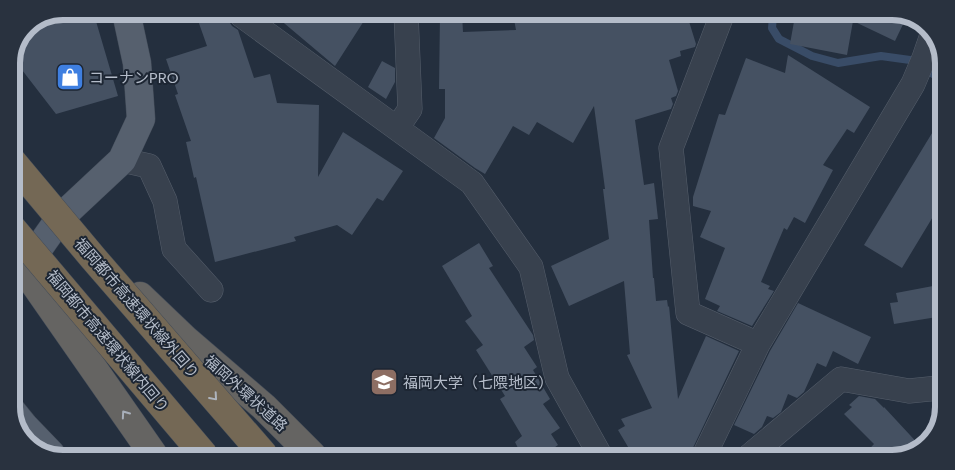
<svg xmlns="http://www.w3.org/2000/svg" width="955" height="470" viewBox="0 0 955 470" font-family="Poppins,'Noto Sans JP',sans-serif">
<rect width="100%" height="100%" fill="#242f3e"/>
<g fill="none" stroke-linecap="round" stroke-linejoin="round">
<!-- stream -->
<path stroke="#394c67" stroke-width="8" d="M 773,16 L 772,28 L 779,39 L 812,56 L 838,63 L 881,56 L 910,60 L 943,80"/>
</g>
<!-- building -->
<path fill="#455162" d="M 63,11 L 93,11 L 118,96 L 56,114 L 12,57 L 27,26 Z
M 195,12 L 227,12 L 228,20 L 232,26 L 238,30 L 254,78 L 270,74 L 277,103 L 319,105 L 318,177 L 343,132 L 403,171 L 383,201 L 377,198 L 352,235 L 337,225 L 294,237 L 296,241 L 215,262 L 196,177 L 194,178 L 186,142 L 191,141 L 175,95 L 178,94 L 166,59 L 207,46 Z
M 272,13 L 369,13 L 335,66 Z
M 440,14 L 462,14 L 463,32 L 516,30 L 513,14 L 687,15 L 696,44 L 695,47 L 680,51 L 681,56 L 669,60 L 678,91 L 676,96 L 671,98 L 673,104 L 671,109 L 635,120 L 644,185 L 654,183 L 658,219 L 649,220 L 653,278 L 654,278 L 656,301 L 667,300 L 668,307 L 669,306 L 678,399 L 706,336 L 739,351 L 691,452 L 690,458 L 634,457 L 618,430 L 625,426 L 621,419 L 652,408 L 627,355 L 630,354 L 624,281 L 569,306 L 551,266 L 609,239 L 603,189 L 605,189 L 594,106 L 573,143 L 537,122 L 529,135 L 513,126 L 485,174 L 475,168 L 434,138 L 445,118 L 445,89 L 439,89 Z
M 795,16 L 833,16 L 851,19 L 844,16 L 907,16 L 895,41 L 853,21 L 847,55 L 790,44 Z
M 788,55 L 870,107 L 854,133 L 847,129 L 823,165 L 833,170 L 805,223 L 794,217 L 787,230 L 784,228 L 761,282 L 770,286 L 768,289 L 774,291 L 752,326 L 717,311 L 720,306 L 705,299 L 725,248 L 700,237 L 711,211 L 693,206 L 693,197 L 719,114 L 725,115 L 746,58 L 785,73 Z
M 382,61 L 395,68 L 395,82 L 386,99 L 368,87 Z
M 943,115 L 941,219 L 934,215 L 902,268 L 864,245 Z
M 479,243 L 493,266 L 489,268 L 533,335 L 534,340 L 524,347 L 537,367 L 533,370 L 550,399 L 543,404 L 560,428 L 551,434 L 558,445 L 541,457 L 522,456 L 515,442 L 522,436 L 500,399 L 505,396 L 476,350 L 483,345 L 465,321 L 472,316 L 442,266 Z
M 933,286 L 937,317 L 894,324 L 890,303 L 898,302 L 896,293 Z
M 798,303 L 871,337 L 858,364 L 833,351 L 826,367 L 817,363 L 804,392 L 797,398 L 788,394 L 781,412 L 773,418 L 767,416 L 762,427 L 754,434 L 734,425 L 770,351 Z
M 859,396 L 875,399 L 884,408 L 884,407 L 922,448 L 921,450 L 892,459 L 860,459 L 874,444 L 844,414 L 852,407 L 849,405 Z"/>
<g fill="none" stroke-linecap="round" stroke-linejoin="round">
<!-- minor casing -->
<g stroke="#565f6c" stroke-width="25">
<path id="minor" d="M 240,12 L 241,15 L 472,183 L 531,267 L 557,378 L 601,457
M 722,15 L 671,148 L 688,313 L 758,344
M 397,128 L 410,109 L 406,13
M 122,160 L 149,166 L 165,201 L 174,249 L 211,290
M 703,458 L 758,344 L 913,84 L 924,58 L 933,32
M 747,458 L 841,379 L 909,391 L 939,388"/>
</g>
<!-- primary casing -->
<g stroke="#414a57" stroke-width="29">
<path id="primary" d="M 11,283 L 24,269 L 60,218 L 122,160 L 141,119 L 137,63 L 126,12
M 11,410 L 24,426 L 51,454"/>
</g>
<!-- trunk casing -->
<g stroke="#434c59" stroke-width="29">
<path id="trunk" d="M 11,254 L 24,269 L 153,454
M 140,296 L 185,339 L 264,407 L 312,455"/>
</g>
<!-- minor -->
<use href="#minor" stroke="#38414e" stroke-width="24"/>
<!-- primary -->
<use href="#primary" stroke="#56606e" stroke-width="28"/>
<!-- trunk -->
<use href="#trunk" stroke="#656462" stroke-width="28"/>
<!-- motorway-bridge casing -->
<g stroke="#434c59" stroke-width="29" stroke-linecap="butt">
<path id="motorway-bridge" d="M 11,160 L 94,259 L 264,455
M 11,227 L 204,455"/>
</g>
<!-- motorway-bridge -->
<use href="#motorway-bridge" stroke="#746855" stroke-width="28"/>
</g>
<!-- one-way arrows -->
<defs><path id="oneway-chevron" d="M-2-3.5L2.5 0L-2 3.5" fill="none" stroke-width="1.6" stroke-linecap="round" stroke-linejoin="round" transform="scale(1.25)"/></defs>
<use stroke="#aeb4bd" href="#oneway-chevron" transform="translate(214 397) rotate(49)"/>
<use stroke="#a8afba" href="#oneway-chevron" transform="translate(125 414) rotate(-125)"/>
<!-- icons -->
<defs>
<g id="shop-square" transform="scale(1.4375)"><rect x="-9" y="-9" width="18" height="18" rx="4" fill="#3f7fe0" stroke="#1d2633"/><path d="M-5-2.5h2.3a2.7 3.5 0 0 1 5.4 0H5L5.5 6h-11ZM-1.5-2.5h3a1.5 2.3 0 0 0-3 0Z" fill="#fff"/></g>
<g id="university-square" transform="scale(1.4375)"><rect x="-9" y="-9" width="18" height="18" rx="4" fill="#8d6e63" stroke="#1d2633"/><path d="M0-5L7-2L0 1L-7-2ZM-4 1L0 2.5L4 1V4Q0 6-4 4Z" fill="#fff"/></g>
</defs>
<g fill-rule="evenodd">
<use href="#shop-square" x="70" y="77"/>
<use href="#university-square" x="384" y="382"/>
</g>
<g text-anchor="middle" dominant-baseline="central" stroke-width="4" stroke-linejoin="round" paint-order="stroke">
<!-- poi labels -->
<g font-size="15" fill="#b4bcc9" stroke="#1d2633" text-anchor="start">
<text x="89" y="77">コーナンPRO</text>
<text x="403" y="382">福岡大学（七隈地区）</text>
</g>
<!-- street labels -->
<g font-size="15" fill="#b4bcc9" stroke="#1d2633">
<text transform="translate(137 308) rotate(49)">福岡都市高速環状線外回り</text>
<text transform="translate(108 341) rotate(50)">福岡都市高速環状線内回り</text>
<text transform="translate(246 393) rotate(42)">福岡外環状道路</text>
</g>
</g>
<!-- crop -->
<path d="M0 0H955V470H0ZM63 20H892A43 43 0 0 1 935 63V407A43 43 0 0 1 892 450H63A43 43 0 0 1 20 407V63A43 43 0 0 1 63 20Z" fill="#29323f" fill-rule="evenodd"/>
<path fill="none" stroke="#b4bcc9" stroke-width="6" d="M63 20H892A43 43 0 0 1 935 63V407A43 43 0 0 1 892 450H63A43 43 0 0 1 20 407V63A43 43 0 0 1 63 20Z"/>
</svg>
